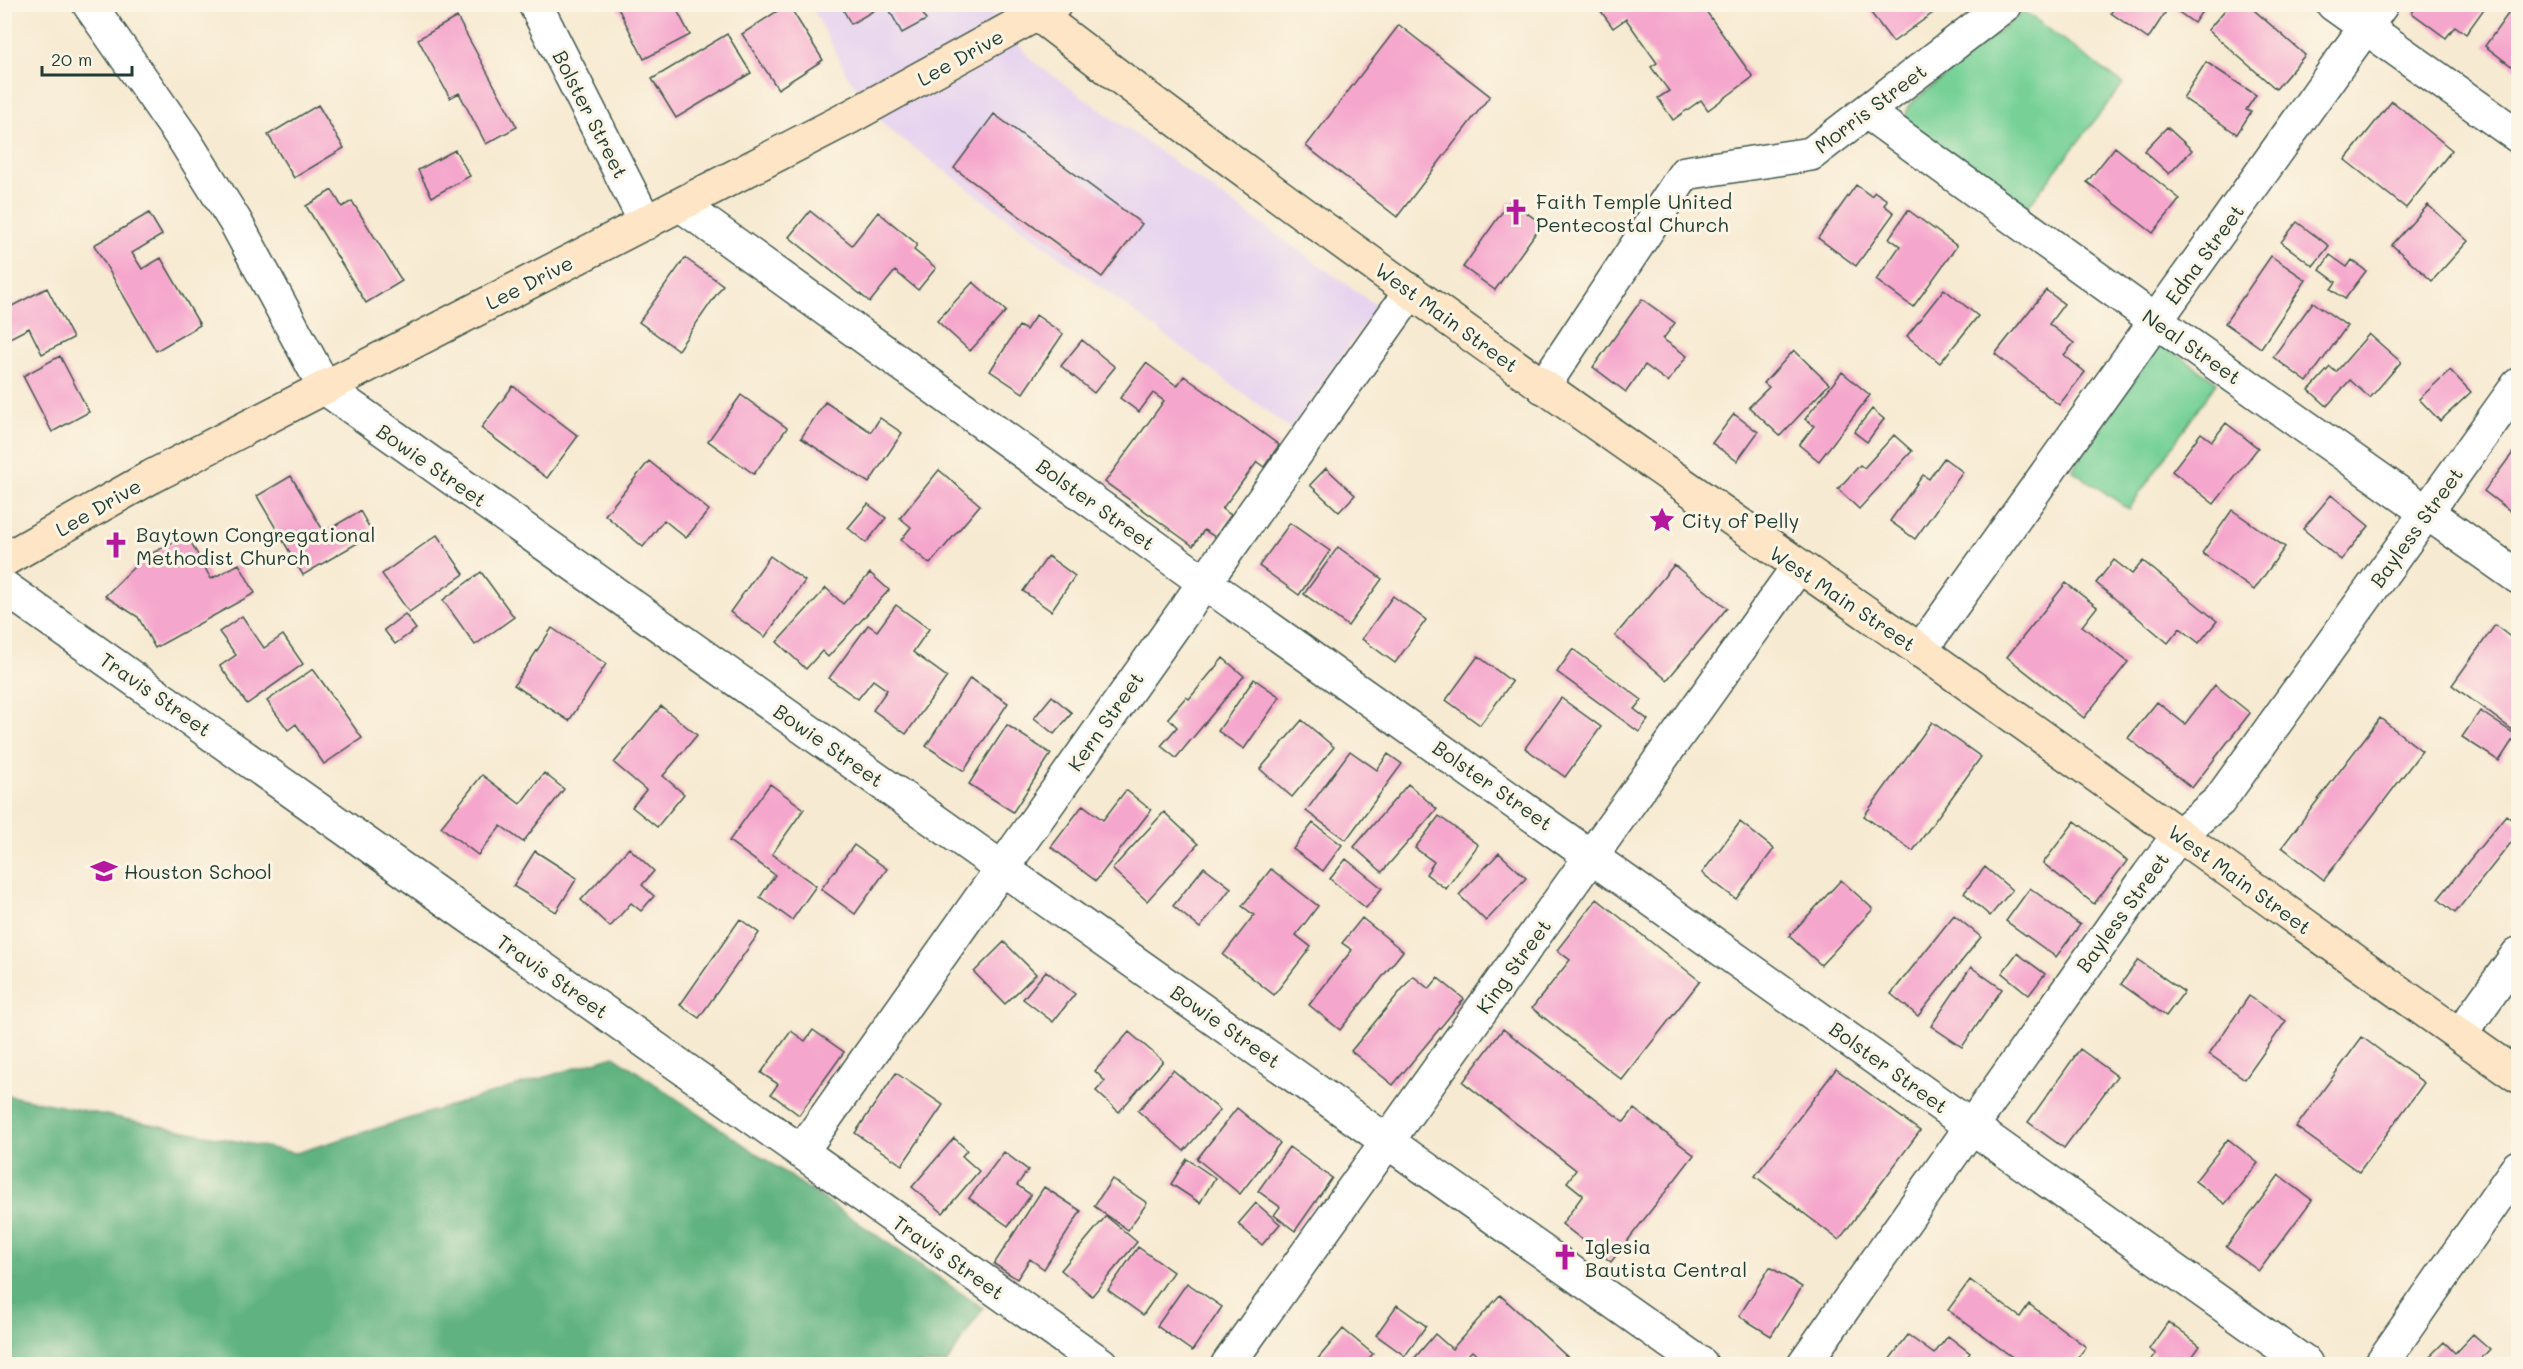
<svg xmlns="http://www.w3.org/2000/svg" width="2523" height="1369" viewBox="0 0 2523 1369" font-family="Mali,sans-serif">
<rect width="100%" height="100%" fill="#fcf5e5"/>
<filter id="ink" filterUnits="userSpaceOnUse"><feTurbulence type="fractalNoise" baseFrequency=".0167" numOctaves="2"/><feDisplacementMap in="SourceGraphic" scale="12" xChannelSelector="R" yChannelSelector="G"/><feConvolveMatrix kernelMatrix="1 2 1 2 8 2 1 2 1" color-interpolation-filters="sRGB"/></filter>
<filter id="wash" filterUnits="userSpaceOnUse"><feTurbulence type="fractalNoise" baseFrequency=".008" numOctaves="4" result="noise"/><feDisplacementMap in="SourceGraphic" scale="24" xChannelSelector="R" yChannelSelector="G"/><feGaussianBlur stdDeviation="1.35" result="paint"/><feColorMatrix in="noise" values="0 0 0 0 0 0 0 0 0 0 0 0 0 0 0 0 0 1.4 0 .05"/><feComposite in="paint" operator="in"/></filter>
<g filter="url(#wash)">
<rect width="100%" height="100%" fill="#f7ead2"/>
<!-- built -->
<path fill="#e6d3f0" d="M 811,5 L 987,5 L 1032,61 L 1377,306 L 1291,429 L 887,128 L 849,78 Z"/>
<!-- green -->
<path fill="#77d197" stroke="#4b8766" stroke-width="1.5" d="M 2024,11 L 2123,84 L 2025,210 L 1909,128 L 1906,116 L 1908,106 Z
M 2160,343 L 2217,382 L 2129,509 L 2072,470 Z"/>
<!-- forest -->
<path fill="#61b380" stroke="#40785a" stroke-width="1.5" d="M 614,1056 L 983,1308 L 946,1364 L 5,1364 L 5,1095 L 296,1153 Z"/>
<g id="blocks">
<!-- building -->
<path fill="#f5a6cc" d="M 616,4 L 688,4 L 677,10 L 690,35 L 644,59 Z
M 788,4 L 823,60 L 778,89 L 742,34 Z
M 840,4 L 885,4 L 851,24 Z
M 886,4 L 918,4 L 926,20 L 902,33 Z
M 1601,4 L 1701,4 L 1753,77 L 1708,110 L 1701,100 L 1673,120 L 1658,98 L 1669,91 L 1651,67 L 1657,63 L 1626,19 L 1613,28 L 1598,7 Z
M 2116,4 L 2171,4 L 2148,39 L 2111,13 Z
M 2180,4 L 2207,4 L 2194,23 L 2176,10 Z
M 2230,4 L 2247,4 L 2305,55 L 2276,89 L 2208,30 Z
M 2418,4 L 2478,4 L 2484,9 L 2466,34 L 2455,26 L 2446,38 L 2412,13 Z
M 2515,4 L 2518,4 L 2518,71 L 2485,46 Z
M 1865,5 L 1944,5 L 1893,42 Z
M 457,17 L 517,127 L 486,144 L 459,93 L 450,98 L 418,39 Z
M 1399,25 L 1490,96 L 1397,217 L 1306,146 Z
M 727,34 L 751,73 L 676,118 L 652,79 Z
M 2206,62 L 2256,95 L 2246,110 L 2251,112 L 2237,134 L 2183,98 Z
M 2392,101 L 2452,150 L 2406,208 L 2345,160 Z
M 318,105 L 344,148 L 294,178 L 268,135 Z
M 994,114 L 1142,224 L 1102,277 L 954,168 Z
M 2167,127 L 2192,150 L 2169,174 L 2144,151 Z
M 2115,147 L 2180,199 L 2153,233 L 2087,182 Z
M 455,150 L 470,176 L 432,197 L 418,170 Z
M 1856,185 L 1871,196 L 1875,192 L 1887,200 L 1884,205 L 1894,213 L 1856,266 L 1818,238 Z
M 332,190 L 342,207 L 352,201 L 402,281 L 366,303 L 306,206 Z
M 1510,201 L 1542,224 L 1495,290 L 1463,267 Z
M 2428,205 L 2468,241 L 2432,281 L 2392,245 Z
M 1908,210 L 1957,246 L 1913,307 L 1876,280 L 1900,246 L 1889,238 Z
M 810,211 L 852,245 L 878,212 L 917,244 L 914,250 L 936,268 L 918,290 L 895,271 L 870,302 L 789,237 Z
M 149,213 L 162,235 L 132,253 L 142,269 L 161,258 L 200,325 L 156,351 L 94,245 Z
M 2297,222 L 2329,246 L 2313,266 L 2281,242 Z
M 2330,255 L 2347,267 L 2352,260 L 2366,271 L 2345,299 L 2331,289 L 2336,282 L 2320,270 Z
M 2271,256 L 2306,280 L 2261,348 L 2225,323 Z
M 685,258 L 723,285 L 678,350 L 639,322 Z
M 973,282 L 1006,311 L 970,351 L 937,321 Z
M 47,288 L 73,338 L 42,354 L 29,328 L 4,341 L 4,310 Z
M 1944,289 L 1978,316 L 1940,363 L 1907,336 Z
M 2046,290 L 2064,304 L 2049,324 L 2074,343 L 2064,355 L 2085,372 L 2059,405 L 1995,354 Z
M 1642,299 L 1675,323 L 1663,339 L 1687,356 L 1668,382 L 1645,365 L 1626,392 L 1593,367 Z
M 2313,302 L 2347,326 L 2307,382 L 2273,357 Z
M 1036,315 L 1063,334 L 1023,393 L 990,371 L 1019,326 L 1026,330 Z
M 2369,334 L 2401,362 L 2370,398 L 2350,380 L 2327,406 L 2309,390 L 2330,367 L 2336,372 Z
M 1082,340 L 1115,367 L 1094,393 L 1061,366 Z
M 1794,350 L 1829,384 L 1780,436 L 1749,407 L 1769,387 L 1764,383 Z
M 60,356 L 89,412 L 52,432 L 23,376 Z
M 1146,363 L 1177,386 L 1184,376 L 1279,445 L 1264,467 L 1257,462 L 1222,509 L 1231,515 L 1215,537 L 1204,530 L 1193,546 L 1105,482 L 1164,401 L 1153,393 L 1139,412 L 1120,398 Z
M 2450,370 L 2471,392 L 2440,421 L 2419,399 Z
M 1842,372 L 1870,395 L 1819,461 L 1799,445 L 1814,426 L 1805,419 Z
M 513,386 L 578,436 L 547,478 L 481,428 Z
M 741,395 L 787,428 L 754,474 L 708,441 Z
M 825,402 L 871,432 L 880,418 L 902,433 L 869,483 L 801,438 Z
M 1872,409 L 1884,419 L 1867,442 L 1854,432 Z
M 1734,414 L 1758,432 L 1737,461 L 1712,443 Z
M 2226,423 L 2258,448 L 2214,504 L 2172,471 L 2201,433 L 2212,441 Z
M 1894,435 L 1912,451 L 1859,509 L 1838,489 L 1860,465 L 1864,468 Z
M 2518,446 L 2518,513 L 2517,516 L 2484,491 Z
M 1944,458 L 1963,472 L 1915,539 L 1890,521 L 1923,475 L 1929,479 Z
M 649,461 L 709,510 L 686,538 L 664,520 L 643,547 L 605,515 Z
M 1326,468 L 1355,495 L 1339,512 L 1310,485 Z
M 939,470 L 980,505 L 930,564 L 901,540 L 911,527 L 900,518 Z
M 291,476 L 324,532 L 360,511 L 373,534 L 303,575 L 257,496 Z
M 2331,495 L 2369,526 L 2341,560 L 2303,529 Z
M 868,504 L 886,518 L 866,543 L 848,528 Z
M 2232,510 L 2285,547 L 2254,590 L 2202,553 Z
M 1290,523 L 1330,551 L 1299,595 L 1259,566 Z
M 187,535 L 211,579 L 239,564 L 255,593 L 155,648 L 138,617 L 105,596 L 143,558 Z
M 437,535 L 464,574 L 409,612 L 382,574 Z
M 1338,547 L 1382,579 L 1348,626 L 1304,594 Z
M 770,556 L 805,581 L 765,637 L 730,612 Z
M 1048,556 L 1075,576 L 1051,611 L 1023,591 Z
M 2114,560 L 2132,574 L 2143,561 L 2217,621 L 2199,643 L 2180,628 L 2168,643 L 2096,583 Z
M 1674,565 L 1727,608 L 1667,680 L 1615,636 Z
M 481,572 L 514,617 L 475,645 L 443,600 Z
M 870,573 L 889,590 L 828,657 L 822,651 L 806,669 L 777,642 L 826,588 L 843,604 Z
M 2066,583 L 2097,607 L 2082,626 L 2128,662 L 2084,718 L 2007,657 Z
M 1393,596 L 1426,620 L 1395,663 L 1362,639 Z
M 896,605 L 929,629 L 913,652 L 947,677 L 906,734 L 873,710 L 887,690 L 873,680 L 858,699 L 829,678 L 868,625 L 877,631 Z
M 405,614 L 416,629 L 395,644 L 384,630 Z
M 242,616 L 264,648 L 283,635 L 303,664 L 247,704 L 220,666 L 236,655 L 219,632 Z
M 2495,625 L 2518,643 L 2518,734 L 2452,685 Z
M 552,628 L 606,664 L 569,721 L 514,685 Z
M 1573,649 L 1642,700 L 1634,709 L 1648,720 L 1639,732 L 1557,672 Z
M 1478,656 L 1512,682 L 1480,725 L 1446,700 Z
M 1223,658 L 1244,676 L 1176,758 L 1161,746 L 1177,727 L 1168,718 L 1186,697 L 1189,699 Z
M 313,669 L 362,738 L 324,764 L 296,724 L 288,730 L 267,701 Z
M 970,678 L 1008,703 L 964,771 L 926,746 Z
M 1254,679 L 1280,697 L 1244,749 L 1218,731 Z
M 2215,685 L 2250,713 L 2192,788 L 2128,738 L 2157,702 L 2185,724 Z
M 1052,696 L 1072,713 L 1054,734 L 1034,718 Z
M 1561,698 L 1601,727 L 1565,777 L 1525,748 Z
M 661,706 L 697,735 L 663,776 L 684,794 L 657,827 L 632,807 L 646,790 L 614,763 Z
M 2480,711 L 2516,735 L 2499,761 L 2462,737 Z
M 2380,718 L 2422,751 L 2324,880 L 2282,847 Z
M 1302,720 L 1334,747 L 1292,797 L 1260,769 Z
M 1932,722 L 1981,757 L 1913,851 L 1864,816 Z
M 1007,725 L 1051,754 L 1013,812 L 969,784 Z
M 1350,751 L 1377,770 L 1388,754 L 1402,764 L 1346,840 L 1306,811 Z
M 544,773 L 564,789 L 523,842 L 501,826 L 478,855 L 441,827 L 482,775 L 520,804 Z
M 770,784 L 804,809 L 772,854 L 816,886 L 792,920 L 760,897 L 775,875 L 729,841 Z
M 1408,784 L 1437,809 L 1382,872 L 1354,847 Z
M 1126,790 L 1151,810 L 1096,881 L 1051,847 L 1083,805 L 1103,820 Z
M 1164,812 L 1198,844 L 1147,901 L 1112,869 Z
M 2506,815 L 2518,825 L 2518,834 L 2455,913 L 2438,899 Z
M 1439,816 L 1478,845 L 1446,889 L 1426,874 L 1434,862 L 1415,848 Z
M 2075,821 L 2127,861 L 2094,904 L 2043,863 Z
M 1740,822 L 1774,849 L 1736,899 L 1702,873 Z
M 1313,823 L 1342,845 L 1323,871 L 1293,849 Z
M 854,845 L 887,869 L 855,914 L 821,889 Z
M 629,848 L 654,871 L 642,885 L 654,896 L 641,911 L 631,903 L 610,927 L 581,900 Z
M 535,851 L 577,878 L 556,912 L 513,886 Z
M 1499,853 L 1526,878 L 1486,921 L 1459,895 Z
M 1346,859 L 1382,888 L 1366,908 L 1330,879 Z
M 1204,867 L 1231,888 L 1200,928 L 1173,906 Z
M 1985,867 L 2012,890 L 1990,916 L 1964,893 Z
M 1271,869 L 1318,906 L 1296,935 L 1311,947 L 1274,995 L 1223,955 L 1254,915 L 1242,906 Z
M 1841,880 L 1873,909 L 1821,965 L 1789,936 Z
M 2030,888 L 2080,925 L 2056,957 L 2006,921 Z
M 1597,899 L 1700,981 L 1622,1080 L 1532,1008 L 1570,960 L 1557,950 Z
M 1954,915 L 1981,937 L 1918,1016 L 1891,994 Z
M 1362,918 L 1403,951 L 1340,1030 L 1309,1005 L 1352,950 L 1342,943 Z
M 740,919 L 759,933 L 699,1018 L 680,1005 Z
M 1004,942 L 1036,974 L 1005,1004 L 974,972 Z
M 2017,953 L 2045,974 L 2029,995 L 2002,973 Z
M 2138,960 L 2184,992 L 2166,1016 L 2121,984 Z
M 1971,967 L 2002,989 L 1962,1047 L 1931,1026 Z
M 1046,971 L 1075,994 L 1053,1022 L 1023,999 Z
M 1413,976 L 1429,989 L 1438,978 L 1464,999 L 1393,1085 L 1351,1051 Z
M 2249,996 L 2286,1021 L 2245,1079 L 2209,1054 Z
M 1503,1029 L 1624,1122 L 1634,1109 L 1694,1155 L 1611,1262 L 1562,1224 L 1583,1195 L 1567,1182 L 1576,1170 L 1463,1082 Z
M 813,1030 L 844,1052 L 799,1115 L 771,1094 L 778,1084 L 761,1073 L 791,1031 L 805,1041 Z
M 1129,1032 L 1163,1061 L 1119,1112 L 1096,1091 L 1105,1081 L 1095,1071 Z
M 2362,1037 L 2424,1083 L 2359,1172 L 2296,1127 Z
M 2080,1049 L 2117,1076 L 2064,1148 L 2028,1122 Z
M 1836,1069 L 1920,1131 L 1839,1240 L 1755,1176 Z
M 1173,1070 L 1220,1110 L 1184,1151 L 1138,1111 Z
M 896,1073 L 943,1105 L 902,1165 L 855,1133 Z
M 1237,1108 L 1280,1143 L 1240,1194 L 1197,1159 Z
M 954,1138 L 967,1150 L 962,1156 L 979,1171 L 943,1213 L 912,1187 Z
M 2228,1139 L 2258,1163 L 2225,1204 L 2195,1181 Z
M 1289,1147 L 1332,1178 L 1295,1231 L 1274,1215 L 1280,1207 L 1258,1191 Z
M 1004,1152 L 1028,1170 L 1017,1185 L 1031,1195 L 1008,1226 L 969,1198 Z
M 1187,1159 L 1215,1178 L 1200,1203 L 1171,1184 Z
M 2279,1175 L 2312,1200 L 2259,1271 L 2226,1247 Z
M 1112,1179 L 1147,1203 L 1128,1230 L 1094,1206 Z
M 1044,1187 L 1081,1211 L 1044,1269 L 1030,1259 L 1017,1279 L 994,1264 Z
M 1256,1203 L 1280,1224 L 1262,1245 L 1238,1224 Z
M 1106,1216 L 1137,1242 L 1092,1296 L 1061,1270 Z
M 1138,1247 L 1173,1272 L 1143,1315 L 1108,1290 Z
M 1770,1267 L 1802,1287 L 1771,1336 L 1739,1316 Z
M 1970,1280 L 2020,1317 L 2029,1304 L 2086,1347 L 2073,1364 L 2022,1364 L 1948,1310 Z
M 1187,1283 L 1222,1307 L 1192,1351 L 1157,1326 Z
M 1500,1295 L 1575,1364 L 1487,1364 L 1472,1351 L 1459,1364 L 1418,1364 L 1413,1360 L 1435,1334 L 1452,1349 Z
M 1397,1305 L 1426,1326 L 1405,1356 L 1376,1335 Z
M 2168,1322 L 2200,1346 L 2187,1364 L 2148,1364 L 2156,1354 L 2149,1349 Z
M 1343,1329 L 1373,1354 L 1363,1364 L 1320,1364 L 1316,1361 Z
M 2473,1334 L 2490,1349 L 2476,1364 L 2422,1364 L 2444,1342 L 2455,1353 Z
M 1908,1335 L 1934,1354 L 1948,1336 L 1970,1353 L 1962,1364 L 1886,1364 Z"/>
</g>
</g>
<g filter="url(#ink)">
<use href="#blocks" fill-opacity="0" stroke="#3f574c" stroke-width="1.5"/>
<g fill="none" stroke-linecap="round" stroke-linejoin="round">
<!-- minor casing -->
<g stroke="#3f574c" stroke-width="36">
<path id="minor" d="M 89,4 L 185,141 L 235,221 L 325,388 L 1701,1364
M 535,4 L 646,223
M 2333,4 L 2518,136
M 1867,112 L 2156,321 L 2518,577
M 681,205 L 1204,582 L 2306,1364
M 1543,387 L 1685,173 L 1811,154 L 2006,4
M 4,587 L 1101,1364
M 1920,651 L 2382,4
M 2460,1035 L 2518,954
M 801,1152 L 1411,291
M 1228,1364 L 1798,567
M 1804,1364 L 2149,875 L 2179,835 L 2219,801 L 2518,385
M 2381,1364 L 2518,1167"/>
</g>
<!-- secondary casing -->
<g stroke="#3f574c" stroke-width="36">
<path id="secondary" d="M 1031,4 L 1037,14 C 1325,236 1623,443 1921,651 C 2121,791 2318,937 2518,1076
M 4,560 L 151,477 L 850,117 L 1055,4"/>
</g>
<!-- minor -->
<use href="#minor" stroke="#fff" stroke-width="33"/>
<!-- secondary -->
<use href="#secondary" stroke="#fde5c5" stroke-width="33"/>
</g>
</g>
<!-- icons -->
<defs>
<g id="church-bare" transform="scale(2.07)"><path d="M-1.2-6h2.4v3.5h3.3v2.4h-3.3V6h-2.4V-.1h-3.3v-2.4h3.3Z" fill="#b5179e" stroke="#fcf5e5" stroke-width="2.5" paint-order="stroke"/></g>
<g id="sight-bare" transform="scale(2.07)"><path d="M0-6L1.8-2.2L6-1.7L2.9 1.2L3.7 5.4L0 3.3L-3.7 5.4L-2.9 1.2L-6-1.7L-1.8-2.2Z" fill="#b5179e" stroke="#fcf5e5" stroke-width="2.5" paint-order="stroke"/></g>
<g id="school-bare" transform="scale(2.07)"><path d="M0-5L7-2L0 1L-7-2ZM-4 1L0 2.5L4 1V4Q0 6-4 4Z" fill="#b5179e" stroke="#fcf5e5" stroke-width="2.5" paint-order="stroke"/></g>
</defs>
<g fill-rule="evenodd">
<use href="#church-bare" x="1516" y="212"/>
<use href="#sight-bare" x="1662" y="520"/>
<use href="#church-bare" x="116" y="545"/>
<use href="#school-bare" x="104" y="871"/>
<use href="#church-bare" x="1565" y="1257"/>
</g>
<g text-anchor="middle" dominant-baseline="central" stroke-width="6" stroke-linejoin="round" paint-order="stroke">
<!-- street labels -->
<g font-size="20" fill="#1f3d34" stroke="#fcf5e5">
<text transform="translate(960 57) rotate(-29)">Lee Drive</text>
<text transform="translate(1870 108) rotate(-37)">Morris Street</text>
<text transform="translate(591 114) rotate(63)">Bolster Street</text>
<text transform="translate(2204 254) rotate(-54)">Edna Street</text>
<text transform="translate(529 282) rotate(-27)">Lee Drive</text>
<text transform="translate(1447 317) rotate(36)">West Main Street</text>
<text transform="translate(2192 346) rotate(35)">Neal Street</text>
<text transform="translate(432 465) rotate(35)">Bowie Street</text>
<text transform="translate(1096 504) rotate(36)">Bolster Street</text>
<text transform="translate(98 507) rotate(-30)">Lee Drive</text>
<text transform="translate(2416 527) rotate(-54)">Bayless Street</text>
<text transform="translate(1843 598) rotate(34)">West Main Street</text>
<text transform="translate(156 694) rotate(35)">Travis Street</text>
<text transform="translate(1105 721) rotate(-55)">Kern Street</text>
<text transform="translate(829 745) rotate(35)">Bowie Street</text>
<text transform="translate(1493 785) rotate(35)">Bolster Street</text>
<text transform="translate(2240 879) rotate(36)">West Main Street</text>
<text transform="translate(2122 912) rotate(-54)">Bayless Street</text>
<text transform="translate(1513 966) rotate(-54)">King Street</text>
<text transform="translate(553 976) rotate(35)">Travis Street</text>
<text transform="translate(1226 1026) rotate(35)">Bowie Street</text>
<text transform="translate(1889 1067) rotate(36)">Bolster Street</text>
<text transform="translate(949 1257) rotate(35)">Travis Street</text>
</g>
<!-- poi labels -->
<g font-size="20" fill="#1f3d34" stroke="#fcf5e5" text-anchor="start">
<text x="1536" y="201">Faith Temple United<tspan x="1536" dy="23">Pentecostal Church</tspan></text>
<text x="1682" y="520">City of Pelly</text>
<text x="136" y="534">Baytown Congregational<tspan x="136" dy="23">Methodist Church</tspan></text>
<text x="124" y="871">Houston School</text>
<text x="1585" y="1246">Iglesia<tspan x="1585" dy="23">Bautista Central</tspan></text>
</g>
</g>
<!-- margin -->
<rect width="2523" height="1369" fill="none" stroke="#fcf5e5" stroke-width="24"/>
<!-- scale -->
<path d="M42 66v9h90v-9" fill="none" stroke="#1f3d34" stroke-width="3"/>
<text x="51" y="66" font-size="18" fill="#1f3d34" stroke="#fcf5e5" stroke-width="4.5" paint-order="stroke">20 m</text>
</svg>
